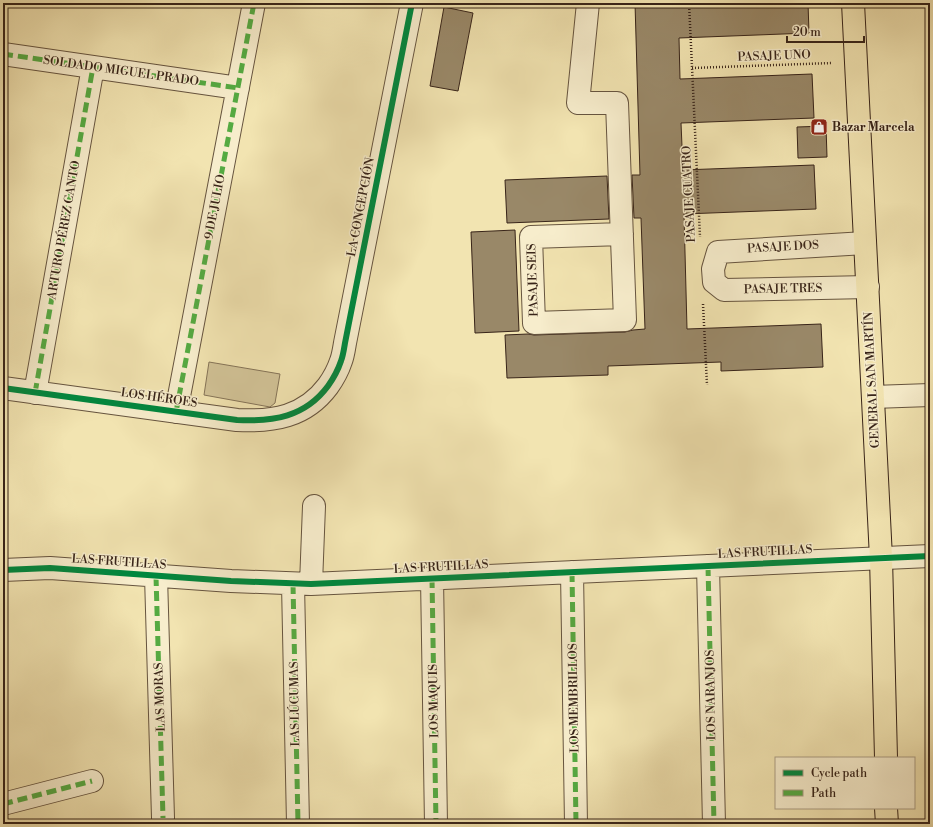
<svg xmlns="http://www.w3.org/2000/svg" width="933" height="827" viewBox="0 0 933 827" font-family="'Libre Bodoni',serif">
<rect width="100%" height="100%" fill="#f2e4b1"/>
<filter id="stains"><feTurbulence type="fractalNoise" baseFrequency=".005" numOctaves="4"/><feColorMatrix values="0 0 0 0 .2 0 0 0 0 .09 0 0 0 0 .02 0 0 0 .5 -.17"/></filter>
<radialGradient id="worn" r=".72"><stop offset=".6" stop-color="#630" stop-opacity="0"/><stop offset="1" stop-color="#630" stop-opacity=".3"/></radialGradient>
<!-- green -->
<path fill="#d2c397" stroke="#857458" d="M 209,362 L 280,374 L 275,403 L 270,407 L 204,395 Z"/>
<!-- building -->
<path fill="#998868" stroke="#382419" d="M 635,3 L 808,3 L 809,33 L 679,38 L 680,79 L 812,74 L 814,118 L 681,123 L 683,170 L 814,165 L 816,209 L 684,214 L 687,329 L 821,324 L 823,367 L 721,371 L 721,362 L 608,366 L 608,375 L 507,378 L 505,335 L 528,334 L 534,335 L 625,332 L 633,330 L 645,329 L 641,218 L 634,218 L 632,175 L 640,175 Z
M 444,7 L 473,13 L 458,91 L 430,86 Z
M 826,126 L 827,157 L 798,158 L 797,127 Z
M 607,176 L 609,219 L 507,223 L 505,180 Z
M 515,230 L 519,331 L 475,333 L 471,232 Z"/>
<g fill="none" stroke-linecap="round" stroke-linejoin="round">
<!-- minor casing -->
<g stroke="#66543f" stroke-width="24">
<path id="minor" d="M 588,3 L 578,103 L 617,103 L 625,320 L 534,323 L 531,237 L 622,234
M 3,54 L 238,88
M 865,243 L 718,252 L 713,269 L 714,282 L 724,290 L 868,287
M 3,388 L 237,420 C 273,422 305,417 328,386 C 333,379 338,370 341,361 C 343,356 344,349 345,343 L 412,3
M 35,393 L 93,67
M 873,397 L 930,395
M 176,412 L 254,3
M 708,566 L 714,824
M 3,570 L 50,568 L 231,581 L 311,584 L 930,556
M 572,572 L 576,824
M 156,576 L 163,818
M 432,578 L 436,824
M 293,584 L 298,824
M 311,584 L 314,506
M 3,804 L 92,781"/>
</g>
<!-- major casing -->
<g stroke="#382419" stroke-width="24">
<path id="major" d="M 853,3 L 881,558 L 886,758
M 886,808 L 887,824"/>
</g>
<!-- path -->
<path stroke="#382419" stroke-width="2.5" stroke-dasharray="1 2" stroke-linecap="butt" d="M 689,3 L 700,237
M 692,68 L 832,63
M 703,304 L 707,385"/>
<!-- minor -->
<use href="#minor" stroke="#f7edcc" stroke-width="22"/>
<!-- major -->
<use href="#major" stroke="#f2e4b1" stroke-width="22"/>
<!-- quiet -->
<path stroke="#55aa42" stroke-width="5" stroke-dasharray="10 5" stroke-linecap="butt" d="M 3,54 L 238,88
M 35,393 L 93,67
M 176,412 L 254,3
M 708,566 L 714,824
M 572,572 L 576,824
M 156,576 L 163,818
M 432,578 L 436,824
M 293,584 L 298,824
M 3,804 L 92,781"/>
<!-- cycleway casing -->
<g stroke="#f7edcc" stroke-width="8">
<path id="cycleway" d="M 3,388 L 237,420 C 273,422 305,417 328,386 C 333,379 338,370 341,361 C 343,356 344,349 345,343 L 412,3
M 3,570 L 50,568 L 231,581 L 311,584 L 930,556"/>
</g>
<!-- cycleway -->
<use href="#cycleway" stroke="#00873e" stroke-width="6"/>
</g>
<!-- icons -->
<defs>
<g id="shop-square" transform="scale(0.9)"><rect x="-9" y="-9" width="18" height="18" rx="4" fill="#8f2418" stroke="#f7edcc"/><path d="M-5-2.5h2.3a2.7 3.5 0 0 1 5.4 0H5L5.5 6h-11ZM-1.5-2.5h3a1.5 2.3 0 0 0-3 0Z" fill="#fff"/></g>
</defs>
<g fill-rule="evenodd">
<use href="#shop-square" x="819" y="127"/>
</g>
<g text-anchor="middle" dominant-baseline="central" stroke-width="3" stroke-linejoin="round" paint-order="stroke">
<!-- street labels -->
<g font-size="12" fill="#382419" stroke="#f7edcc">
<text transform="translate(774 56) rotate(-2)">PASAJE UNO</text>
<text transform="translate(121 71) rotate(8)">SOLDADO MIGUEL PRADO</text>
<text transform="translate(689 194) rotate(-93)">PASAJE CUATRO</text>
<text transform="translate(215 207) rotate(-79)">9 DE JULIO</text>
<text transform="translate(361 207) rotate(-79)">LA CONCEPCIÓN</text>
<text transform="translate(64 230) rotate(-80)">ARTURO PÉREZ CANTO</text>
<text transform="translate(783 247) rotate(-3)">PASAJE DOS</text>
<text transform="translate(533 280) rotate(-92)">PASAJE SEIS</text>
<text transform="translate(783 289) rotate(-1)">PASAJE TRES</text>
<text transform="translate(872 380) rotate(-93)">GENERAL SAN MARTÍN</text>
<text transform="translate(159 398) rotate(8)">LOS HÉROES</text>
<text transform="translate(765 552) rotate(-3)">LAS FRUTILLAS</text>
<text transform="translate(119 562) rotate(4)">LAS FRUTILLAS</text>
<text transform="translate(441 567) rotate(-3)">LAS FRUTILLAS</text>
<text transform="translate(711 695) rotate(-91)">LOS NARANJOS</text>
<text transform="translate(160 697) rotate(-92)">LAS MORAS</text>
<text transform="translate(574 698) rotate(-91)">LOS MEMBRILLOS</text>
<text transform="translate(434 701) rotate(-91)">LOS MAQUIS</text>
<text transform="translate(295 704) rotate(-91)">LAS LÚCUMAS</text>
</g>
<!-- poi labels -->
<g font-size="12" font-weight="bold" fill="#382419" stroke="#f7edcc" text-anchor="start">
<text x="832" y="127">Bazar Marcela</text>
</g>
</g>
<!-- margin -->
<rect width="933" height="827" fill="none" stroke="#f2e4b1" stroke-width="16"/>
<rect x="4" y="4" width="925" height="819" fill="none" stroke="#382419" stroke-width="2"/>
<rect x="8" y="8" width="917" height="811" fill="none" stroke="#382419"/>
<!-- legend -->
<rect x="775" y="757" width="140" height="52" fill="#f7edcc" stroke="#ab9d84"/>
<rect x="783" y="770" width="20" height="6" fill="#00873e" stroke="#ab9d84"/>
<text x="811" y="777" font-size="12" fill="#382419">Cycle path</text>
<rect x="783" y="790" width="20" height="6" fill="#55aa42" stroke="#ab9d84"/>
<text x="811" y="797" font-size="12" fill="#382419">Path</text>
<!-- scale -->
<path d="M787 36v6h77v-6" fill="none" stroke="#382419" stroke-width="2"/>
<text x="793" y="36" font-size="12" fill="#382419" stroke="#f7edcc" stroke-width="3" paint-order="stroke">20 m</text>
<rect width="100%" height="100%" filter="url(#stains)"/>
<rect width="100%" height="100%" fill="url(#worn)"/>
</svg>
